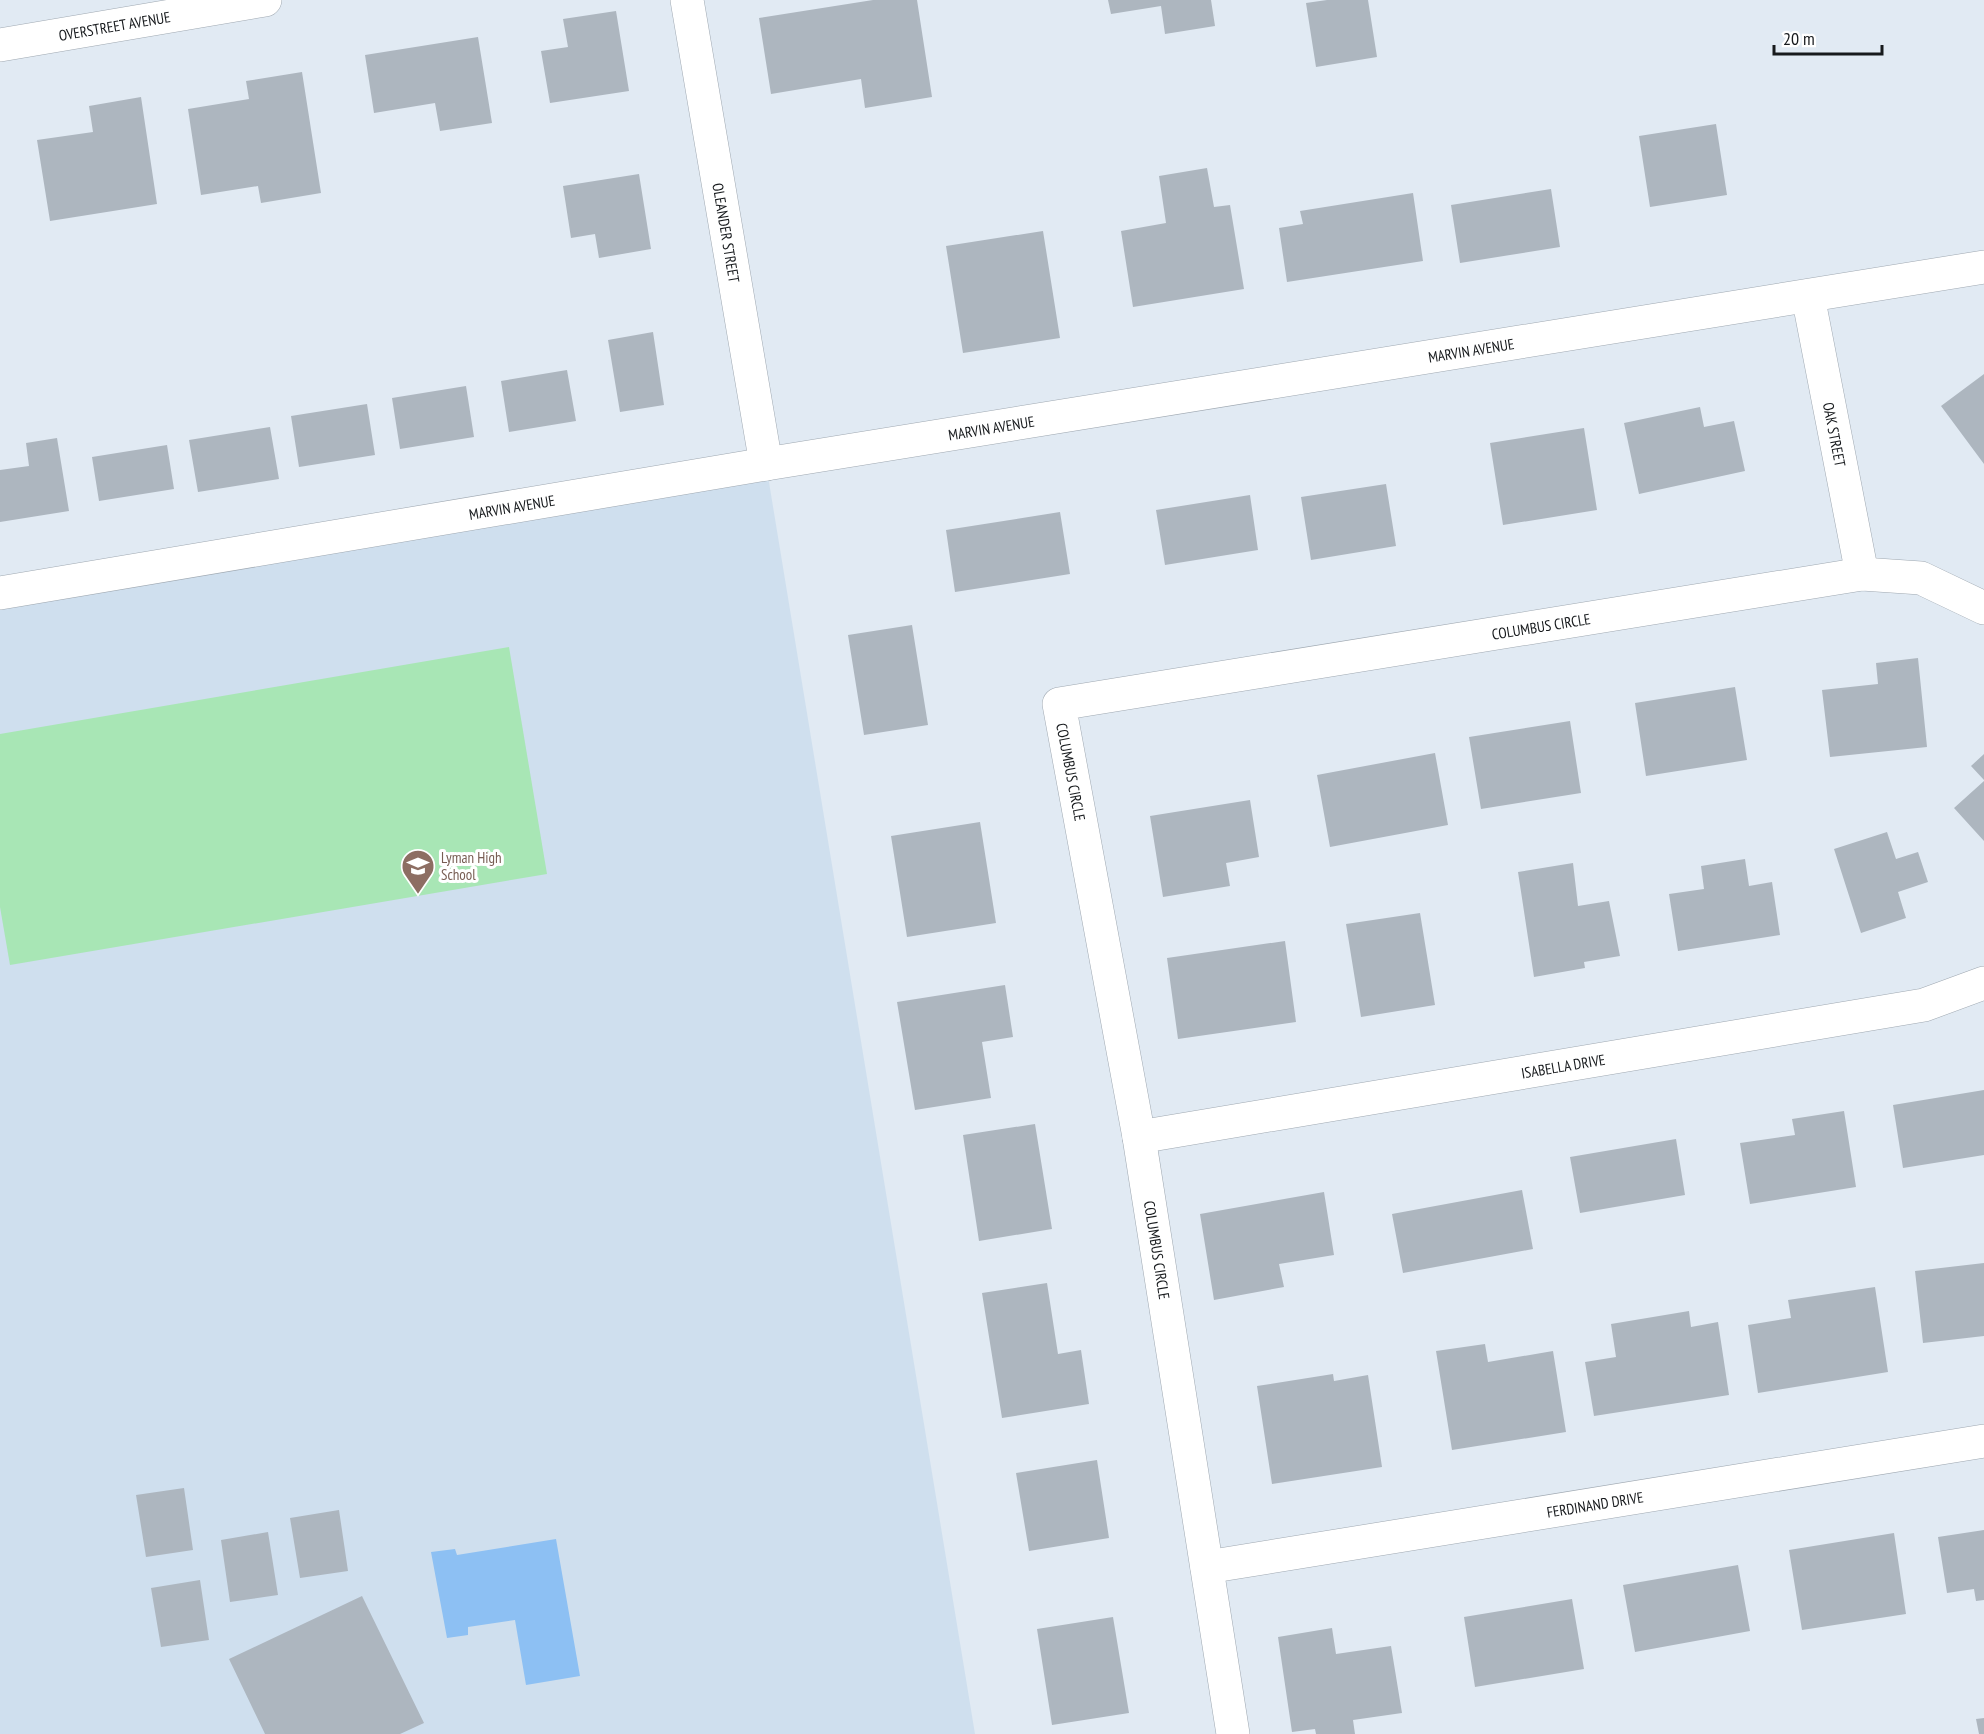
<svg xmlns="http://www.w3.org/2000/svg" width="1984" height="1734" viewBox="0 0 1984 1734" font-family="'PT Sans Narrow',sans-serif">
<rect width="100%" height="100%" fill="#e1eaf3"/>
<!-- built -->
<path fill="#cfdfee" d="M 766,464 L 975,1734 L 0,1734 L 0,593 Z"/>
<!-- green -->
<path fill="#a8e6b5" d="M 509,647 L 547,874 L 10,965 L 0,907 L 0,734 Z"/>
<!-- water -->
<path fill="#8dc0f3" d="M 556,1539 L 580,1676 L 526,1685 L 515,1620 L 468,1627 L 468,1635 L 447,1638 L 431,1552 L 455,1549 L 457,1555 Z"/>
<!-- building -->
<path fill="#adb6bf" d="M 873,0 L 917,0 L 932,97 L 865,108 L 861,79 L 771,94 L 759,18 Z
M 1108,0 L 1211,0 L 1215,26 L 1165,34 L 1161,6 L 1111,14 Z
M 1327,0 L 1368,0 L 1377,57 L 1316,67 L 1306,3 Z
M 616,11 L 629,91 L 550,103 L 541,51 L 568,47 L 563,19 Z
M 478,37 L 492,123 L 440,131 L 435,103 L 374,113 L 365,55 Z
M 302,72 L 321,193 L 261,203 L 258,186 L 201,195 L 188,109 L 249,99 L 246,81 Z
M 141,97 L 157,204 L 50,221 L 37,140 L 93,132 L 89,106 Z
M 1716,124 L 1727,195 L 1650,207 L 1639,136 Z
M 1207,168 L 1214,207 L 1230,205 L 1244,289 L 1133,307 L 1121,231 L 1166,223 L 1159,176 Z
M 639,174 L 651,249 L 599,258 L 595,234 L 571,238 L 563,186 Z
M 1551,189 L 1560,247 L 1460,263 L 1451,205 Z
M 1413,193 L 1423,261 L 1287,282 L 1279,228 L 1303,224 L 1300,211 Z
M 1043,231 L 1060,338 L 963,353 L 946,246 Z
M 653,332 L 664,405 L 620,412 L 608,340 Z
M 567,370 L 576,421 L 509,432 L 501,381 Z
M 1984,374 L 1984,464 L 1941,406 Z
M 466,386 L 474,437 L 400,449 L 392,398 Z
M 367,404 L 375,455 L 299,467 L 291,416 Z
M 1700,407 L 1704,427 L 1734,421 L 1745,471 L 1639,494 L 1624,423 Z
M 270,427 L 279,479 L 198,492 L 189,440 Z
M 1584,428 L 1597,510 L 1503,525 L 1490,443 Z
M 57,438 L 69,511 L 0,522 L 0,470 L 29,466 L 26,443 Z
M 167,445 L 174,489 L 99,501 L 92,457 Z
M 1386,484 L 1396,546 L 1311,560 L 1301,497 Z
M 1250,495 L 1258,550 L 1165,565 L 1156,510 Z
M 1060,512 L 1070,574 L 955,592 L 946,530 Z
M 912,625 L 928,725 L 864,735 L 848,635 Z
M 1918,658 L 1927,747 L 1830,757 L 1822,690 L 1878,684 L 1876,663 Z
M 1735,687 L 1747,760 L 1646,776 L 1635,703 Z
M 1570,721 L 1581,793 L 1481,809 L 1469,737 Z
M 1435,753 L 1448,825 L 1330,847 L 1317,775 Z
M 1984,754 L 1984,780 L 1971,766 Z
M 1984,781 L 1984,841 L 1954,808 Z
M 1250,800 L 1259,857 L 1226,863 L 1230,886 L 1163,897 L 1150,816 Z
M 980,822 L 996,923 L 907,937 L 891,836 Z
M 1887,832 L 1896,859 L 1918,852 L 1928,882 L 1898,892 L 1906,918 L 1861,933 L 1834,849 Z
M 1745,859 L 1749,886 L 1772,882 L 1780,935 L 1678,951 L 1669,894 L 1704,889 L 1701,866 Z
M 1573,863 L 1578,906 L 1609,901 L 1620,956 L 1584,962 L 1585,968 L 1534,977 L 1518,872 Z
M 1420,913 L 1435,1005 L 1361,1017 L 1346,924 Z
M 1285,941 L 1296,1022 L 1178,1039 L 1167,958 Z
M 1005,985 L 1013,1037 L 982,1042 L 991,1098 L 915,1110 L 897,1002 Z
M 1984,1090 L 1984,1155 L 1903,1168 L 1893,1105 Z
M 1844,1111 L 1856,1187 L 1750,1204 L 1740,1143 L 1795,1135 L 1792,1119 Z
M 1035,1124 L 1052,1229 L 979,1241 L 963,1135 Z
M 1676,1139 L 1685,1195 L 1580,1213 L 1570,1157 Z
M 1522,1190 L 1533,1249 L 1403,1273 L 1392,1214 Z
M 1324,1192 L 1334,1255 L 1279,1264 L 1284,1287 L 1214,1300 L 1200,1214 Z
M 1984,1263 L 1984,1336 L 1923,1343 L 1915,1271 Z
M 1047,1283 L 1058,1354 L 1081,1350 L 1089,1404 L 1002,1418 L 982,1293 Z
M 1875,1287 L 1888,1372 L 1758,1393 L 1748,1325 L 1791,1318 L 1788,1300 Z
M 1689,1311 L 1691,1327 L 1718,1322 L 1729,1395 L 1594,1416 L 1585,1362 L 1616,1357 L 1611,1324 Z
M 1485,1344 L 1488,1362 L 1553,1351 L 1566,1432 L 1452,1450 L 1436,1351 Z
M 1333,1374 L 1334,1381 L 1368,1375 L 1382,1467 L 1272,1484 L 1257,1386 Z
M 1097,1460 L 1109,1538 L 1029,1551 L 1016,1473 Z
M 184,1488 L 193,1550 L 146,1557 L 136,1495 Z
M 339,1510 L 348,1571 L 300,1578 L 290,1518 Z
M 1984,1530 L 1984,1600 L 1976,1601 L 1974,1589 L 1947,1593 L 1938,1537 Z
M 268,1532 L 278,1595 L 230,1602 L 221,1540 Z
M 1894,1533 L 1906,1614 L 1802,1630 L 1789,1550 Z
M 1738,1565 L 1750,1631 L 1635,1652 L 1623,1585 Z
M 200,1580 L 209,1640 L 161,1647 L 151,1588 Z
M 362,1596 L 424,1723 L 400,1734 L 265,1734 L 229,1659 Z
M 1572,1599 L 1584,1669 L 1475,1687 L 1464,1617 Z
M 1113,1617 L 1129,1713 L 1052,1725 L 1037,1629 Z
M 1332,1628 L 1336,1654 L 1391,1646 L 1402,1713 L 1353,1720 L 1355,1734 L 1316,1734 L 1315,1729 L 1292,1732 L 1278,1637 Z
M 1984,1718 L 1984,1734 L 1979,1734 L 1976,1719 Z"/>
<g fill="none" stroke-linecap="round" stroke-linejoin="round">
<!-- minor casing -->
<g stroke="#9fa8b1" stroke-width="34">
<g id="minor">
<path id="s1" d="M 687,0 L 766,464"/>
<path id="s2" d="M 0,45 L 265,0"/>
<path id="s3" d="M 1808,296 L 1862,574"/>
<path id="s4" d="M 0,593 L 766,464 L 1984,267"/>
<path id="s5" d="M 1139,1137 L 1924,1005 L 1984,983"/>
<path id="s6" d="M 1207,1567 L 1984,1441"/>
<path id="s7" d="M 1233,1734 L 1139,1137 L 1059,704 L 1862,574 L 1921,578 L 1984,608"/>
</g>
</g>
<!-- minor -->
<use href="#minor" stroke="#fff" stroke-width="33"/>
</g>
<!-- icons -->
<defs>
<g id="school-pin" transform="scale(1.725)"><path d="M0 17L-7.5 6A9.5 9.5 0 1 1 7.5 6Z" fill="#8d6e63" stroke="#fff"/><path d="M0-5L7-2L0 1L-7-2ZM-4 1L0 2.5L4 1V4Q0 6-4 4Z" fill="#fff"/></g>
</defs>
<g fill-rule="evenodd">
<use href="#school-pin" x="418" y="866"/>
</g>
<g text-anchor="middle" dominant-baseline="central" stroke-width="6" stroke-linejoin="round" paint-order="stroke">
<!-- street labels -->
<g font-size="15" fill="#171a1d" stroke="#fff">
<text stroke="none"><textPath href="#s2" startOffset="116">OVERSTREET AVENUE</textPath></text>
<text stroke="none"><textPath href="#s1" startOffset="236">OLEANDER STREET</textPath></text>
<text stroke="none"><textPath href="#s4" startOffset="1491">MARVIN AVENUE</textPath></text>
<text stroke="none"><textPath href="#s4" startOffset="1005">MARVIN AVENUE</textPath></text>
<text stroke="none"><textPath href="#s3" startOffset="141">OAK STREET</textPath></text>
<text stroke="none"><textPath href="#s4" startOffset="519">MARVIN AVENUE</textPath></text>
<text stroke="none"><textPath href="#s7" startOffset="1533">COLUMBUS CIRCLE</textPath></text>
<text transform="translate(1071 772) rotate(79)">COLUMBUS CIRCLE</text>
<text stroke="none"><textPath href="#s5" startOffset="430">ISABELLA DRIVE</textPath></text>
<text transform="translate(1157 1250) rotate(81)">COLUMBUS CIRCLE</text>
<text stroke="none"><textPath href="#s6" startOffset="393">FERDINAND DRIVE</textPath></text>
</g>
<!-- education labels -->
<g font-size="15" fill="#785e54" stroke="#fff" text-anchor="start">
<text x="441" y="857">Lyman High<tspan x="441" dy="17">School</tspan></text>
</g>
</g>
<!-- scale -->
<path d="M1774 45v9h108v-9" fill="none" stroke="#171a1d" stroke-width="3"/>
<text x="1783" y="45" font-size="18" fill="#171a1d" stroke="#ffffff" stroke-width="4.5" paint-order="stroke">20 m</text>
</svg>
